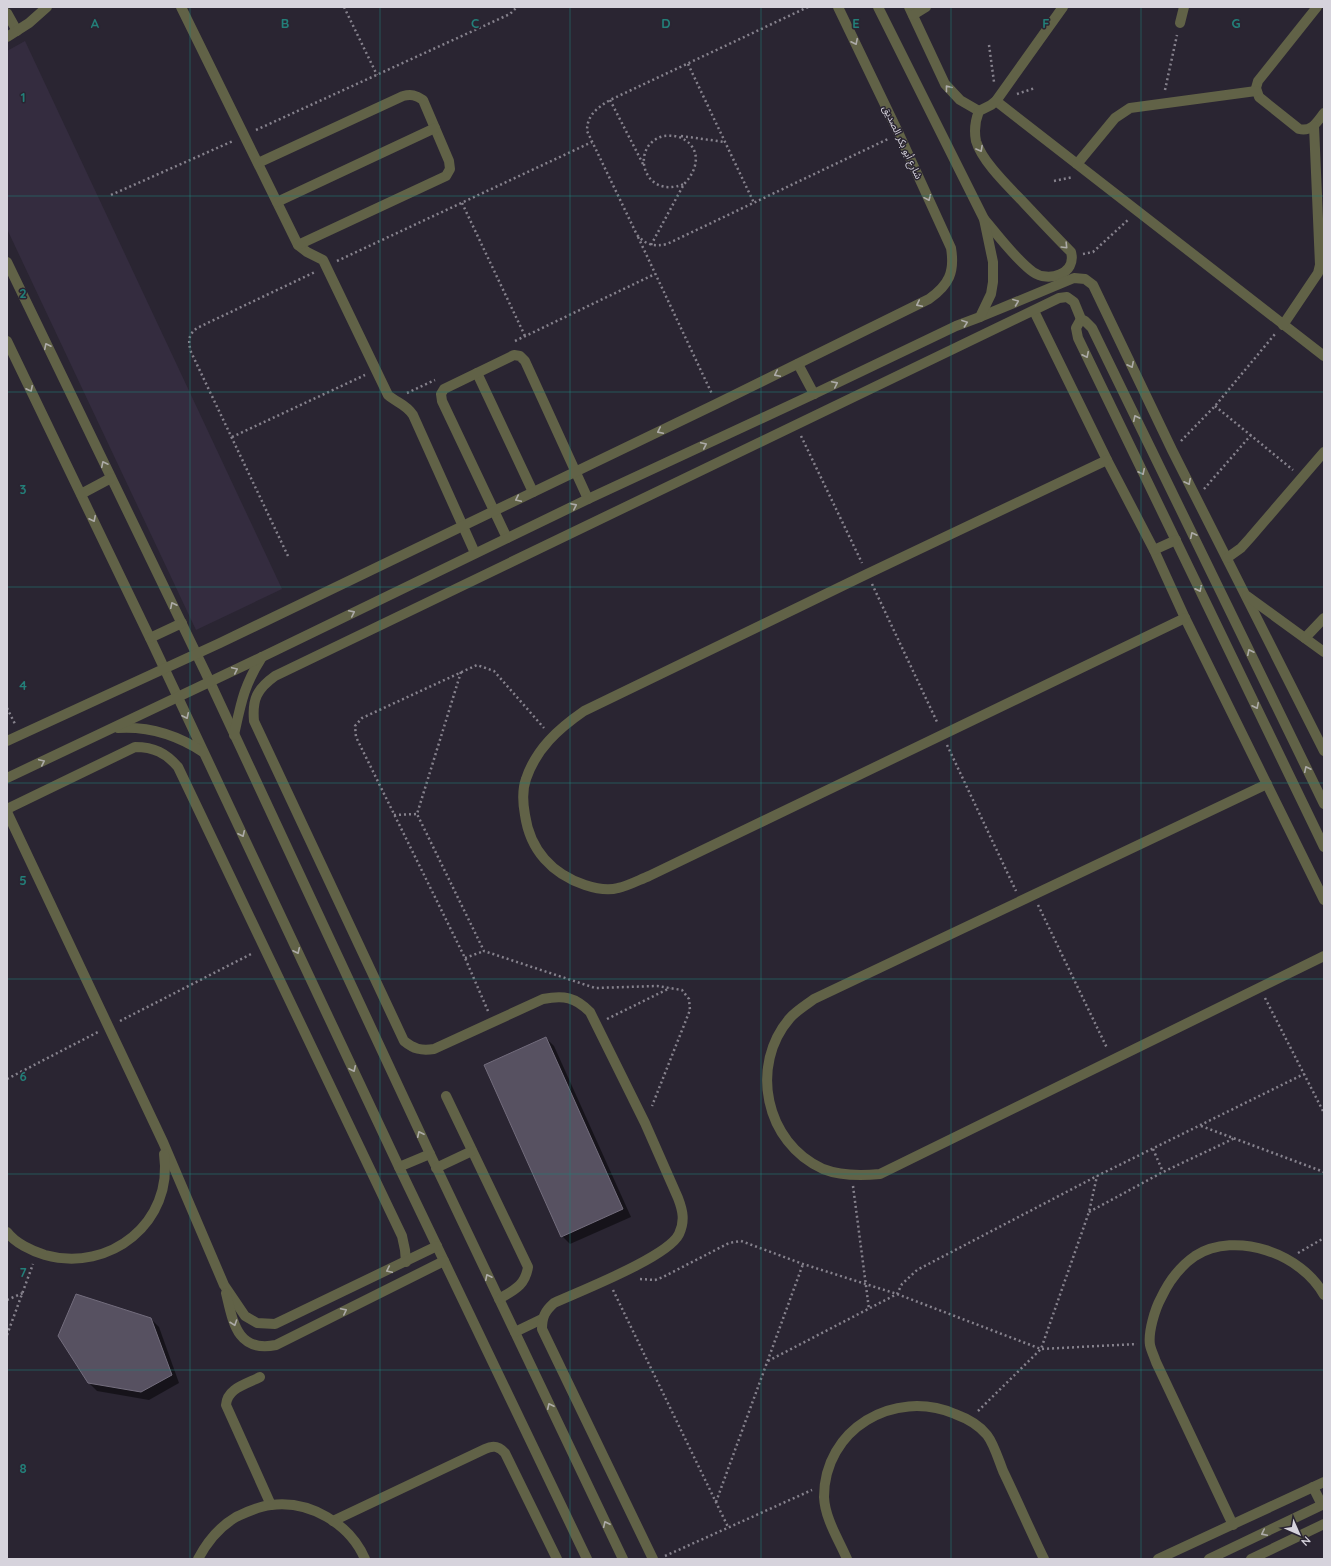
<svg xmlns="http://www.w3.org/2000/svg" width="1331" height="1566" viewBox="0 0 1331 1566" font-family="Quicksand,'Noto Sans Arabic',sans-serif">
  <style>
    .built { fill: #342c3f }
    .shadow { fill: #0007 }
    .building { fill: #575161; stroke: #736d7d }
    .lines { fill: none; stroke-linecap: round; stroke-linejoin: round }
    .path { stroke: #86828d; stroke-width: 2.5; stroke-dasharray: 2 3; stroke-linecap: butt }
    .minor { stroke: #616247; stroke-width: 10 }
    .oneway { stroke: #adaba8 }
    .grid { fill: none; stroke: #237f79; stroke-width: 1; stroke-opacity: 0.55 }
    .labels { text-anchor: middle; stroke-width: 3; stroke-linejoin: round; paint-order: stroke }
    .street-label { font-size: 10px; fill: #d6d3dc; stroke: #2a2532 }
    .grid-label { font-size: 13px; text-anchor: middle; font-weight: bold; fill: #237f79; stroke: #2a2532; stroke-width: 3; stroke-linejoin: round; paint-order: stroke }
  </style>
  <rect width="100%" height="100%" fill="#2a2532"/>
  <path class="built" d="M25,41L282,589L196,630L7,229V51Z"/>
  <g class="shadow">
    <path d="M546,1038L554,1046L631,1217L570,1244L562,1236Z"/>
    <path d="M151,1319L159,1327L179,1383L149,1400L97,1391L88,1382Z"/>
  </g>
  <g class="building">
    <path d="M546,1037L623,1209L561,1237L484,1065Z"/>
    <path d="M76,1294L151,1318L172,1375L141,1392L88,1383L58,1336Z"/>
  </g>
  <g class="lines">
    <g class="path">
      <path d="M344,7L377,75"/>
      <path d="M808,7L610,100C597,108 587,115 587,131L637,235C646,245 654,247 667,244L888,139"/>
      <path d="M989,45L994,82"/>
      <path d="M688,64L754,203"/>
      <path d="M1165,90L1177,35"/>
      <path d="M1017,94L1035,88"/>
      <path d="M610,100L643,164"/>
      <path d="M256,130L510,14L517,7"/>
      <path d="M681,136L725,142"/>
      <path d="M1054,181L1073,177"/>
      <path d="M111,195L233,141"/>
      <path d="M462,203L525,336"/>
      <path d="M638,237L712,394"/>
      <path d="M651,245L684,184C697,171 702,151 685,140C679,136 671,135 664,136C629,144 642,201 684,184"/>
      <path d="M1083,254L1093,252L1129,219"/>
      <path d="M337,261L592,142"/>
      <path d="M515,341L655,274"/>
      <path d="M407,393L435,380"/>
      <path d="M1215,406L1293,470"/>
      <path d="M801,436L862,563"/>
      <path d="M232,437L365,375"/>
      <path d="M1181,441L1215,406L1275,334"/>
      <path d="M1204,489L1251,435"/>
      <path d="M288,556L191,352C188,341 188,335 197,328L315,272"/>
      <path d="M872,584L938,724"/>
      <path d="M461,672L417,814L484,951L595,988L657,986L682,990L689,999L690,1010L652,1106"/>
      <path d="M7,708L15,724"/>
      <path d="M947,745L1016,891"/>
      <path d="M394,815L417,814"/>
      <path d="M1038,905L1107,1048"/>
      <path d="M465,958L484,951"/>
      <path d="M1265,998L1324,1113"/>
      <path d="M488,1011L465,958L356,737L355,726L362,718L477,665L494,671L544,728"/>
      <path d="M607,1019L670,988"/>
      <path d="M120,1021L253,953"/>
      <path d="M7,1079L98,1032"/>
      <path d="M1201,1126L1324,1172"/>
      <path d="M1153,1149L1163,1172"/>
      <path d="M853,1186L869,1309"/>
      <path d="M1089,1212L1163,1172L1235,1138"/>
      <path d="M1298,1253L1324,1238"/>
      <path d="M640,1279L655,1280L663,1277L729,1243L741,1241L803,1264L897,1294L1041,1349L1137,1344"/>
      <path d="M613,1290L728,1527"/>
      <path d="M7,1300L23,1293"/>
      <path d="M7,1335L33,1264"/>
      <path d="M768,1361L897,1294L902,1284L917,1270L1097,1176L1304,1074"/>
      <path d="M978,1411L1041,1349L1089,1212L1097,1176"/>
      <path d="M716,1502L803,1264"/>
      <path d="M665,1556L812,1490"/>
    </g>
    <g class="minor">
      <path d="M181,7L298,245L307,252L323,260L388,395C397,403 406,404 413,415L475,553"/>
      <path d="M909,7L945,84L960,100L979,111"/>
      <path d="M1317,7L1258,81L1256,88L1259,97L1299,129C1312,132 1317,122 1324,113"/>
      <path d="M7,13L17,31"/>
      <path d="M913,15L926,7"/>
      <path d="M1180,23L1184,7"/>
      <path d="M7,37L29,23L47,7"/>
      <path d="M996,101L1324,356"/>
      <path d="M258,163L403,96C411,94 416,95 423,100L449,161L450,169L446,176L298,245"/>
      <path d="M1077,164L1115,118L1130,108L1256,91"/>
      <path d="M277,202L435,128"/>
      <path d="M984,219C998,235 1016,260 1033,272C1048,283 1077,274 1071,252C1055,236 1040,220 1025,204C1010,188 982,162 976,141C974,131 975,121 979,111L991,105L996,101L1063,7"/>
      <path d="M7,262L210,682L430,1154L623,1559"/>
      <path d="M1034,311L1107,460L1154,550L1185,618L1324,900"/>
      <path d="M980,317L1074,278L1085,279L1093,285L1172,450L1324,751"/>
      <path d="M1081,319L1076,328L1078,338L1324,847"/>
      <path d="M1283,325L1318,273L1320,265L1314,126"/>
      <path d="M7,341L150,638L399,1167L587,1559"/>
      <path d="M798,364L814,394"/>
      <path d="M477,373L533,492"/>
      <path d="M1107,460L867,574L584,711C558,729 536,749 526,779C522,790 523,804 525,815C530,850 552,874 585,885C594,888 608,891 618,888C628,886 639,880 649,876L1185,618"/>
      <path d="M81,494L111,478"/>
      <path d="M507,538L442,401L441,394L444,389L514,355L520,356L525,361L588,499"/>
      <path d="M1154,550L1176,540"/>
      <path d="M1227,558L1241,548L1250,538L1324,452"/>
      <path d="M1247,596L1324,652"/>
      <path d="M150,638L182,623"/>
      <path d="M1305,638L1324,618"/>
      <path d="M118,728C150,726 177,735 203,752"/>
      <path d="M234,735C241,703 244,685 262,657"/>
      <path d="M7,741L220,643L716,404L929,299C949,285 955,272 951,248L899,134L838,7"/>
      <path d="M7,778L262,657L588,499L814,394L956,326L980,317L991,294L993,282V262L984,219L878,7"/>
      <path d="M1267,784L814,999C806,1005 796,1011 790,1018C749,1065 765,1143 823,1169C841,1176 860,1176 880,1174L1324,956"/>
      <path d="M7,809L135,747C154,747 166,753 178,767L402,1236L405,1250L406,1262"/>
      <path d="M7,812L163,1142L224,1285L245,1316L257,1323L275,1324L437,1246"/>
      <path d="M446,1096L528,1267C525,1286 514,1290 499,1299"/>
      <path d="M399,1167L430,1154"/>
      <path d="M436,1168L472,1151"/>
      <path d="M7,1232C15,1243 32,1251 45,1255C110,1273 174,1222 164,1154"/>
      <path d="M226,1293C233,1322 237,1353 276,1345L444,1261"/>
      <path d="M515,1332L542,1319"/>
      <path d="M260,1377C247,1384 227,1388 226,1405L271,1505"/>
      <path d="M1313,1487L1322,1505"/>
      <path d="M333,1521L485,1449C493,1445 499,1446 505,1453L557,1559"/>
      <path d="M1233,1525L1156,1362C1154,1356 1151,1350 1150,1345C1148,1332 1155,1309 1161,1298C1169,1281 1179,1267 1195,1256C1236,1230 1302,1254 1324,1295"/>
      <path d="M198,1559C207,1542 219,1527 236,1517C247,1512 259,1506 271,1505C310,1500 350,1524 365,1559"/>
      <path d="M653,1559L542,1329C542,1317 545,1311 554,1303C580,1291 668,1257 679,1234C685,1221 683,1211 678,1198L645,1123L590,1012C575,997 564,995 543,999L434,1049C421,1051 414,1049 404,1041L254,721C252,699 257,689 275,676L1059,298L1067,297L1074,302L1081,319L1085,321L1092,328L1324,804"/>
      <path d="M847,1559C839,1540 825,1519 824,1497C824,1429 894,1388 955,1414C966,1418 979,1425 987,1435C994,1444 999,1461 1003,1471C1017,1500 1030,1530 1044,1559"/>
      <path d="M1158,1559L1324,1482"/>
      <path d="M1209,1559L1324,1504"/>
      <path d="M1251,1559L1324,1524"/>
    </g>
  </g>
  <defs><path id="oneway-chevron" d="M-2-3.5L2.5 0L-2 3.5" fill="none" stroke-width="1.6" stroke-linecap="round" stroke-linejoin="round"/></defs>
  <g class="oneway">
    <use href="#oneway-chevron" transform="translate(855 42) rotate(64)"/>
    <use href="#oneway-chevron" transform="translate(948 88) rotate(-128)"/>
    <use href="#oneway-chevron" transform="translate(980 149) rotate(61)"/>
    <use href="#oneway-chevron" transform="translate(928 198) rotate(66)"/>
    <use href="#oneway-chevron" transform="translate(1065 246) rotate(46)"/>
    <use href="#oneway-chevron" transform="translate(1016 302) rotate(-22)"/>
    <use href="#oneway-chevron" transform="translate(919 304) rotate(154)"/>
    <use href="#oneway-chevron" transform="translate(965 323) rotate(-20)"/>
    <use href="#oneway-chevron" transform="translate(47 346) rotate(-116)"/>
    <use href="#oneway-chevron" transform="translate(1086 355) rotate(64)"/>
    <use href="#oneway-chevron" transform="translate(1131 365) rotate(64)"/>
    <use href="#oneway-chevron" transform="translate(777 374) rotate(154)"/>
    <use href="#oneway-chevron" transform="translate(835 384) rotate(-26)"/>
    <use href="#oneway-chevron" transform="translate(30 389) rotate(64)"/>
    <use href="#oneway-chevron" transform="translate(1136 418) rotate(-116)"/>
    <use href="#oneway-chevron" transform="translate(660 431) rotate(154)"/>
    <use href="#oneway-chevron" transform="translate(704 445) rotate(-25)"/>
    <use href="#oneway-chevron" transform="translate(104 464) rotate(-116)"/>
    <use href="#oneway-chevron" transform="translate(1142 472) rotate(64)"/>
    <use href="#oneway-chevron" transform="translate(1188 482) rotate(63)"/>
    <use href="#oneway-chevron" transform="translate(518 499) rotate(155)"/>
    <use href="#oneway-chevron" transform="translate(574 506) rotate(-26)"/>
    <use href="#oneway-chevron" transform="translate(93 519) rotate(64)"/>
    <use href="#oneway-chevron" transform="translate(1193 535) rotate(-116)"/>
    <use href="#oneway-chevron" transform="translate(1199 589) rotate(64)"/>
    <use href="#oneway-chevron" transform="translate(173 605) rotate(-116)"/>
    <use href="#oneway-chevron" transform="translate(352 613) rotate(-26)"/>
    <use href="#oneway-chevron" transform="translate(1250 652) rotate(-116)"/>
    <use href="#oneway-chevron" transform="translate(235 670) rotate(-25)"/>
    <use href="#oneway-chevron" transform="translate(1256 706) rotate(64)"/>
    <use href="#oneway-chevron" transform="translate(186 716) rotate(65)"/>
    <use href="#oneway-chevron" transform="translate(42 762) rotate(-25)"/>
    <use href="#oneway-chevron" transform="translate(1307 769) rotate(-116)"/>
    <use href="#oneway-chevron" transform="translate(242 834) rotate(65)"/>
    <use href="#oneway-chevron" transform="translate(297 951) rotate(65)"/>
    <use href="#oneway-chevron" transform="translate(353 1069) rotate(65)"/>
    <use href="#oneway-chevron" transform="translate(420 1134) rotate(-115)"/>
    <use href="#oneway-chevron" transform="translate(389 1270) rotate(155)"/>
    <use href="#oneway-chevron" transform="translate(488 1277) rotate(-116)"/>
    <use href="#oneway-chevron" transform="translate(344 1311) rotate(-27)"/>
    <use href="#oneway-chevron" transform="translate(234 1323) rotate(71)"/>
    <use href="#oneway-chevron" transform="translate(550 1406) rotate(-115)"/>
    <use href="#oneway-chevron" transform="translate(606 1524) rotate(-115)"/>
    <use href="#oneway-chevron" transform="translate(1264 1533) rotate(154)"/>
  </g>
  <path class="grid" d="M190,7V1559M380,7V1559M570,7V1559M761,7V1559M951,7V1559M1141,7V1559M7,196H1324M7,392H1324M7,587H1324M7,783H1324M7,979H1324M7,1174H1324M7,1370H1324"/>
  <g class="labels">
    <g class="street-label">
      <text transform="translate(903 142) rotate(65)" y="4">شارع أبو بكر الصديق</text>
    </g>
  </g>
  <g class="grid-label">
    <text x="95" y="28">A</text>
    <text x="285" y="28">B</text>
    <text x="475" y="28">C</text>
    <text x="666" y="28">D</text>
    <text x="856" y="28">E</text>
    <text x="1046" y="28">F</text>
    <text x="1236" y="28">G</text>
    <text x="23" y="102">1</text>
    <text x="23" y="298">2</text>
    <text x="23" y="494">3</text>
    <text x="23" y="690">4</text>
    <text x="23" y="885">5</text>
    <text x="23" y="1081">6</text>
    <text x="23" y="1277">7</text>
    <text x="23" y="1473">8</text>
  </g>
  <rect width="1331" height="1566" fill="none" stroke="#d6d3dc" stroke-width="16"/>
  <g transform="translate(1299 1534) rotate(135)" stroke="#2a2532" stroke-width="3" paint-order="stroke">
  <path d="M0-3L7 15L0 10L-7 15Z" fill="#d6d3dc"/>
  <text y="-6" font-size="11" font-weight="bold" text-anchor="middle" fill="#d6d3dc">N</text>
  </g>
</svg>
